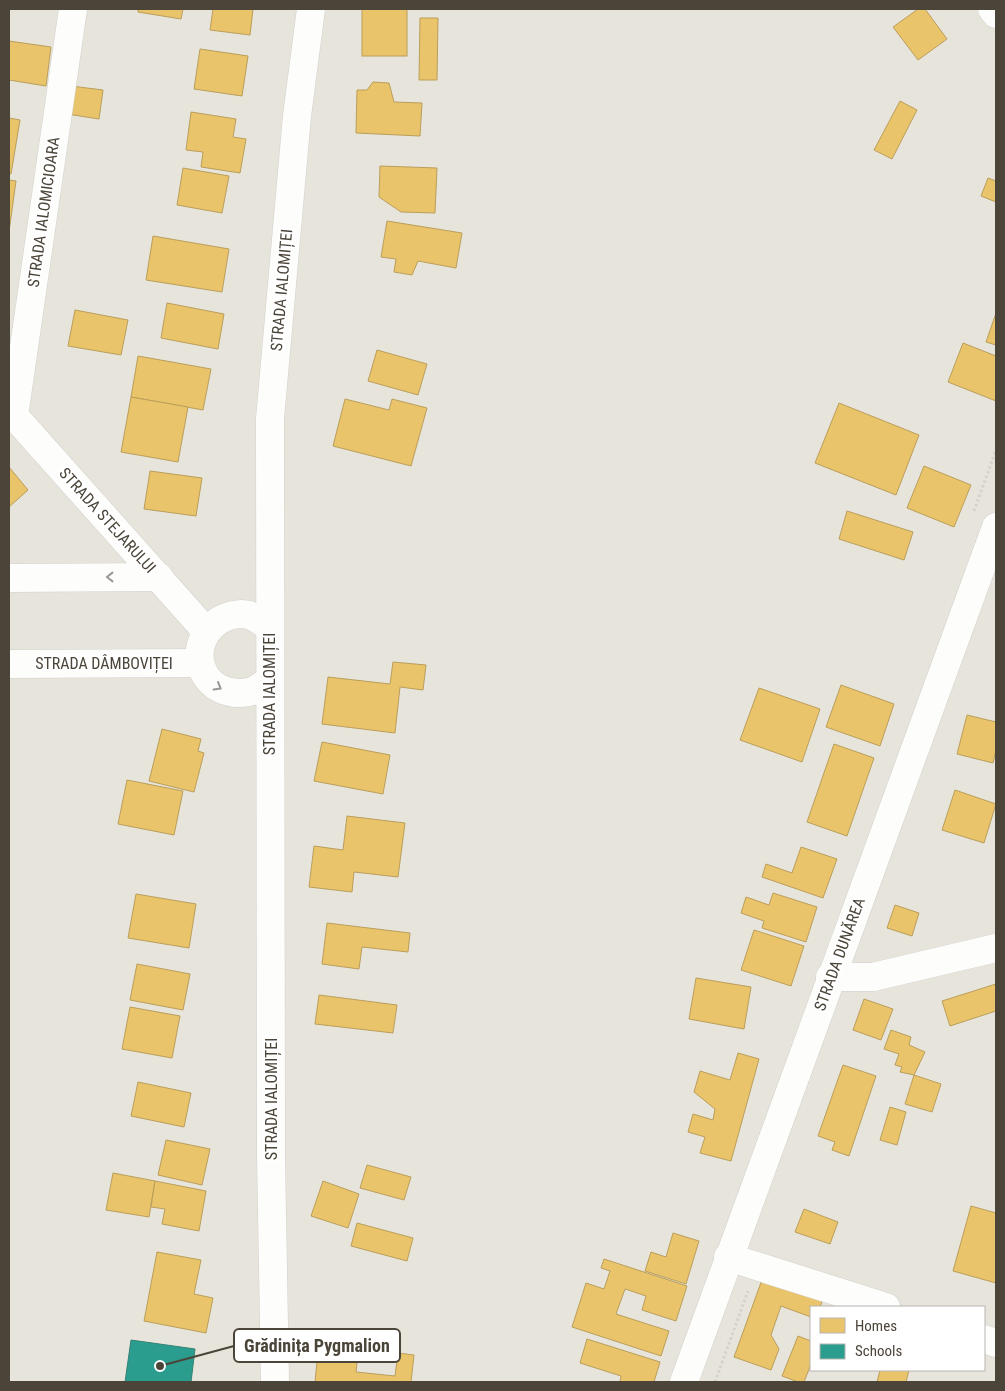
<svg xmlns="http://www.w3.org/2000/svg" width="1005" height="1391" viewBox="0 0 1005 1391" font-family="'Roboto Condensed',sans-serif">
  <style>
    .residential { fill: #e7e4dc; fill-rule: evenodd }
    .homes { fill: #e9c46a; stroke: #ba9e5b }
    .schools { fill: #2a9d8f; stroke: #348275 }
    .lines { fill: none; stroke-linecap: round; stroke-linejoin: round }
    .minor-casing { stroke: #d2d0cb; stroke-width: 29 }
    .tertiary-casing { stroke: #d2d0cb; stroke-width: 29 }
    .path { stroke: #d3d2cc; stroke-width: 3; stroke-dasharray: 2.5 2.5; stroke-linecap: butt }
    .minor { stroke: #fdfdfc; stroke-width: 28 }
    .tertiary { stroke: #fdfdfc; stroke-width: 28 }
    .oneway { stroke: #9b9791 }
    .labels { text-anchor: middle; stroke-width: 5; stroke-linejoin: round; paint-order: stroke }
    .street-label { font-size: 16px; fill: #4b4439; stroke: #fff }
    .leader { fill: none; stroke: #4b4439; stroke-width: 2 }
    .callout-dot { fill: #4b4439; stroke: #fff; stroke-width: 2 }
    .callout { fill: #fff; stroke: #4b4439; stroke-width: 2 }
    .callout-label { font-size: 18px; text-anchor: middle; font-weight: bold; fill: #4b4439 }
  </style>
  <rect width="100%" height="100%" fill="#f4f2ee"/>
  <path class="residential" d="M9,9H996V1382H9ZM811,1307H984V1370H811Z"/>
  <g class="homes">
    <path d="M138,9H183L181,19L138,12Z"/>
    <path d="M213,9H253L250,35L210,30Z"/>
    <rect x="362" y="9" width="45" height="47"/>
    <path d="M918,9H925L947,39L918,60L893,27Z"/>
    <path d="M420,18H438L437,80H419Z"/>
    <path d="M9,41L51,47L46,86L9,80Z"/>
    <path d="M200,49L248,56L242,96L194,89Z"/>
    <path d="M373,82L389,83L394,102L422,103L420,136L356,133L357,90H367Z"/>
    <path d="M71,86L103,90L99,119L67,114Z"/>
    <path d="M900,101L917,110L892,159L874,150Z"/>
    <path d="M191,112L236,119L233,137L246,139L240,173L201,167L203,152L186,150Z"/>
    <path d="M9,118L20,120L11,174L9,173Z"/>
    <path d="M380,166L437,168L435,213L401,212L379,197Z"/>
    <path d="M183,168L229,176L222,213L177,205Z"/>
    <path d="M988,178L996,181V202L981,196Z"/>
    <path d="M9,180L16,181L9,232Z"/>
    <path d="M387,221L462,233L456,268L418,261L412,275L394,272L396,259L381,257Z"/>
    <path d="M153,236L229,249L222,292L146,280Z"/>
    <path d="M167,303L224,314L218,349L161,338Z"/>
    <path d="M75,310L128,320L121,355L68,346Z"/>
    <path d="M996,313V345L986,342Z"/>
    <path d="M963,343L996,356V401L948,382Z"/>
    <path d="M377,350L427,364L418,395L368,381Z"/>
    <path d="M138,356L211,369L203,410L131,397Z"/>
    <path d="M131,397L188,407L178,462L121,452Z"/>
    <path d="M345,399L389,410L392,399L427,408L411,466L333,446Z"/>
    <path d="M839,403L919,435L896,495L815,463Z"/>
    <path d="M924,466L971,485L954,527L907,508Z"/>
    <path d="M9,467L28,490L9,507Z"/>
    <path d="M150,471L202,478L196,516L144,509Z"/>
    <path d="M847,511L913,532L904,560L839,539Z"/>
    <path d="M393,662L426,665L423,690L400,687L395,733L322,724L328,677L390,684Z"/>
    <path d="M841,685L894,704L880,746L826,727Z"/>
    <path d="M759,688L820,709L802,762L740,740Z"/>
    <path d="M967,715L996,722V750L993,763L957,754Z"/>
    <path d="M162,729L201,739L198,751L204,753L194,792L149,781Z"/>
    <path d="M322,742L390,755L383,794L314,781Z"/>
    <path d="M834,744L874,758L847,836L807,822Z"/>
    <path d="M127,780L183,791L174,835L118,824Z"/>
    <path d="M955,790L996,804L984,843L942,830Z"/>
    <path d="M347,816L405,823L398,877L354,872L352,892L309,887L314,846L343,850Z"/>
    <path d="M801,847L837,859L823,898L762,877L766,864L792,873Z"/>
    <path d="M773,893L817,907L806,942L762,928L764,921L741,913L746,897L769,905Z"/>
    <path d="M136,894L196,904L189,948L128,938Z"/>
    <path d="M895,905L919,913L912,936L887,928Z"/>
    <path d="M327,923L410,933L408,952L362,947L359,969L322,964Z"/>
    <path d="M754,930L804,946L791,986L741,970Z"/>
    <path d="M137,964L190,974L183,1010L130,1000Z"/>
    <path d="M696,978L751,987L744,1029L689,1019Z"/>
    <path d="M996,984V1011L950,1026L942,1001Z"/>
    <path d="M319,995L397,1005L393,1033L315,1024Z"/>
    <path d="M864,999L893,1009L881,1040L853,1030Z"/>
    <path d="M130,1007L180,1016L172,1058L122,1049Z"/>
    <path d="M891,1030L911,1037L909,1045L925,1052L914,1075L900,1072L902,1067L895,1065L899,1054L884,1049Z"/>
    <path d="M738,1053L759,1059L731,1161L700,1153L705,1137L688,1132L693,1114L713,1120L715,1109L694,1092L700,1071L730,1080Z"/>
    <path d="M843,1065L876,1076L849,1156L832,1150L835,1142L818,1136Z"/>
    <path d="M914,1075L941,1084L932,1112L905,1104Z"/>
    <path d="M138,1082L191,1093L184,1127L131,1116Z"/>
    <path d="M890,1107L906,1112L897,1145L880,1140Z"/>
    <path d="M166,1140L210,1149L202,1185L158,1175Z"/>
    <path d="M367,1165L411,1177L404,1200L360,1188Z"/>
    <path d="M113,1173L155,1181L149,1217L106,1210Z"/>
    <path d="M155,1181L206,1191L199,1231L162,1224L165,1209L151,1207Z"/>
    <path d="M323,1181L359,1194L348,1228L311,1216Z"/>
    <path d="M971,1206L996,1213V1283L953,1271Z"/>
    <path d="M804,1209L838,1222L830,1244L795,1232Z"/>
    <path d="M357,1223L413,1238L407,1261L351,1246Z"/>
    <path d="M673,1233L699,1241L686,1284L645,1271L651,1252L666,1257Z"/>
    <path d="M157,1252L201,1260L194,1294L213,1298L206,1333L144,1321Z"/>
    <path d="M604,1259L687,1286L676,1321L642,1310L646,1296L625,1289L616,1314L669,1331L661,1356L572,1327L586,1283L604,1289L610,1271L601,1268Z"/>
    <path d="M763,1277L823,1299L820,1307H811V1317L781,1306L771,1335L779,1349L771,1370L734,1357Z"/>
    <path d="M320,1331L360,1335L356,1372L395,1376L398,1353L414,1355L411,1382H315Z"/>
    <path d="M798,1336L811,1341V1364L804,1382H798L782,1376Z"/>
    <path d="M587,1339L660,1362L654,1382H620L621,1376L580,1363Z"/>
    <path d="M880,1370H909L906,1382H877Z"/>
  </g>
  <path class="schools" d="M131,1340L195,1349L191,1382H125Z"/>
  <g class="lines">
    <g class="minor-casing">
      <g id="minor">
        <path d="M992,9L996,14"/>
        <path d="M9,410L206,631"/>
        <path d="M14,416L73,9"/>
        <path d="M9,578L159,577"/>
        <path d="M9,664L200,663"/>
        <path d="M269,681C263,684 256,691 249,692C205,701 181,650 217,622C225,616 239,612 249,615C256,617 263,623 269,627"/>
        <path d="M830,977H873L996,948"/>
        <path d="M728,1257L886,1307"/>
        <path d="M984,1339L996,1343"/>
        <path d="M275,1382L271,1155L270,419L297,116L311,9"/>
      </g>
    </g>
    <g class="tertiary-casing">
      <path id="tertiary" d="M684,1382L996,527"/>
    </g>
    <g class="path">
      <path d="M974,511L996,450"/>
      <path d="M715,1382L748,1291"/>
    </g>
    <use href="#minor" class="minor"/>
    <use href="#tertiary" class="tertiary"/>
  </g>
  <defs><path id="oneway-chevron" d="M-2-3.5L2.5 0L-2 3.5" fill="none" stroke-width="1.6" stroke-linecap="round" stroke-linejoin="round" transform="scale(1.25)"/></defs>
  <g class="oneway">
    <use href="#oneway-chevron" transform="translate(110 577) rotate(180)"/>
    <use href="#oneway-chevron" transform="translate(218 687) rotate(30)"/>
  </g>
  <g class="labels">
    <g class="street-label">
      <text transform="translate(43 212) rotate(-82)" y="6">STRADA IALOMICIOARA</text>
      <text transform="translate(281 290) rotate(-85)" y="6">STRADA IALOMIȚEI</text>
      <text transform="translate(108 520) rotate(48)" y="6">STRADA STEJARULUI</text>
      <text x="104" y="669">STRADA DÂMBOVIȚEI</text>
      <text transform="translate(269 694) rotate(-90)" y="6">STRADA IALOMIȚEI</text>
      <text transform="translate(839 954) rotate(-70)" y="6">STRADA DUNĂREA</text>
      <text transform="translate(271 1099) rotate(-90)" y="6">STRADA IALOMIȚEI</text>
    </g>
  </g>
  <path class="leader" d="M160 1366L234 1346"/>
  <circle class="callout-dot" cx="160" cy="1366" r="5"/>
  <rect class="callout" x="234" y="1329" width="166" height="33" rx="5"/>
  <g class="callout-label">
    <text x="317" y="1352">Grădinița Pygmalion</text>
  </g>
  <rect width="1005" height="1391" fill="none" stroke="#4b4439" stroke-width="20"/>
  <rect x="810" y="1306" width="175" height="65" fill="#ffffff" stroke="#b7b4b0"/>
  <rect x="820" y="1318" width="25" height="15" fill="#e9c46a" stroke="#b7b4b0"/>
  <text x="855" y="1331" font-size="15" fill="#4b4439">Homes</text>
  <rect x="820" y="1344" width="25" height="15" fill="#2a9d8f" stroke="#b7b4b0"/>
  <text x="855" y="1356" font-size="15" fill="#4b4439">Schools</text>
</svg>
